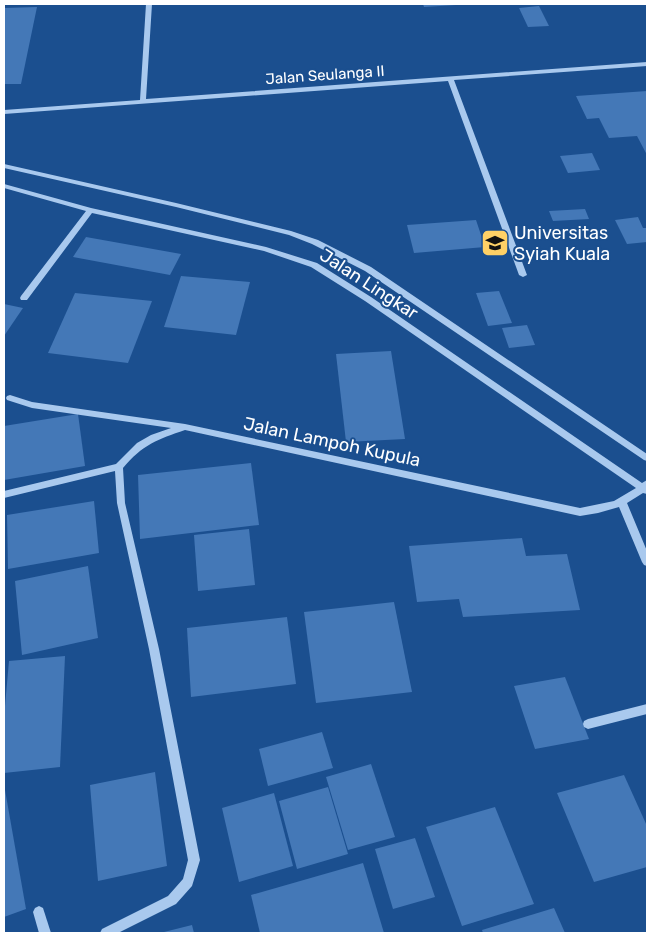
<svg xmlns="http://www.w3.org/2000/svg" width="651" height="937" viewBox="0 0 651 937" font-family="Rubik,sans-serif">
  <style>
    .building { fill: #4478b7 }
    .lines { fill: none; stroke-linecap: round; stroke-linejoin: round }
    .minor { fill: #a9c9ee; fill-rule: evenodd }
    .labels { text-anchor: middle; stroke-width: 4; stroke-linejoin: round; paint-order: stroke }
    .far-street-label { font-size: 15px; fill: #fff; stroke: #1b4f8f }
    .poi-label { font-size: 18px; fill: #fff; stroke: #1b4f8f; text-anchor: start }
    .street-label { font-size: 18px; fill: #fff; stroke: #1b4f8f }
  </style>
  <rect width="100%" height="100%" fill="#1b4f8f"/>
  <g class="building">
    <path d="M423,4H456V5L424,7Z"/>
    <path d="M539,6L549,26L528,27L519,8Z"/>
    <path d="M37,7L21,84H4V8Z"/>
    <path d="M647,91V155L637,136L609,138L599,118L587,119L576,96Z"/>
    <path d="M592,153L600,170L568,173L560,156Z"/>
    <path d="M585,209L589,219L553,221L549,211Z"/>
    <path d="M638,217L643,228H647V242L627,244L615,220Z"/>
    <path d="M476,220L485,247L414,253L407,225Z"/>
    <path d="M86,237L181,254L170,275L73,257Z"/>
    <path d="M181,276L250,282L236,335L164,327Z"/>
    <path d="M499,291L512,323L488,326L476,293Z"/>
    <path d="M75,293L152,301L128,363L48,353Z"/>
    <path d="M4,304L23,308L4,336Z"/>
    <path d="M527,325L535,345L509,348L502,328Z"/>
    <path d="M391,351L405,439L346,442L336,354Z"/>
    <path d="M78,414L85,466L4,480V426Z"/>
    <path d="M251,463L259,525L140,539L138,475Z"/>
    <path d="M94,501L99,553L8,569L7,515Z"/>
    <path d="M249,529L255,585L198,591L194,535Z"/>
    <path d="M522,538L526,556L567,554L580,610L463,617L459,599L417,602L409,546Z"/>
    <path d="M88,566L98,638L22,655L15,581Z"/>
    <path d="M394,602L412,692L316,703L304,612Z"/>
    <path d="M287,617L296,684L191,697L187,628Z"/>
    <path d="M65,656L60,767L4,773V717L9,661Z"/>
    <path d="M565,677L589,739L535,749L514,686Z"/>
    <path d="M322,732L333,768L268,786L259,749Z"/>
    <path d="M371,764L395,837L348,850L326,777Z"/>
    <path d="M155,772L167,866L98,881L90,785Z"/>
    <path d="M624,775L647,826V867L594,882L557,793Z"/>
    <path d="M328,787L348,854L297,869L279,801Z"/>
    <path d="M4,790H5L26,909L4,917Z"/>
    <path d="M274,793L293,866L239,882L222,808Z"/>
    <path d="M495,807L534,904L462,926L426,827Z"/>
    <path d="M415,838L435,897L393,909L375,849Z"/>
    <path d="M363,863L384,933H260L251,895Z"/>
    <path d="M554,908L565,933H483L482,930Z"/>
    <path d="M192,925L194,933H160Z"/>
  </g>
  <g class="lines">
    <g class="minor">
      <path d="M146,4H152L146,99L647,62V66L454,80L527,275L523,277L519,275L448,81L4,114V110L140,100Z"/>
      <path d="M4,164L176,203L291,231L318,240L371,267L647,454V461L644,460L365,271L312,244L289,235L176,207L4,168Z"/>
      <path d="M4,184L91,208L266,247L317,263L371,297L642,483L647,480V494L643,493L627,503L647,551V566L644,565L642,562L619,507L598,513L580,516L185,430C158,439 142,445 123,468L125,503L159,649L200,860L192,886L176,904L118,933H100L102,929L168,896L183,879L188,860L149,649L117,503L115,471L4,498V491L116,464L137,443L151,435L171,428L32,408L7,400L6,398L7,396L10,395L32,402L185,424L580,508L614,501L636,488L365,301L311,267L264,251L92,213L27,300H21L20,298L21,296L86,211L4,188Z"/>
      <path d="M647,704V714L588,729L584,727L583,724L584,721L588,719Z"/>
      <path d="M39,906L43,908L51,933H39L33,912L35,908Z"/>
    </g>
  </g>
  <defs>
    <g id="university-square" transform="scale(1.4375)"><rect x="-9" y="-9" width="18" height="18" rx="4" fill="#ffd166" stroke="#1b4f8f"/><path d="M0-5L7-2L0 1L-7-2ZM-4 1L0 2.5L4 1V4Q0 6-4 4Z" fill="#111"/></g>
  </defs>
  <g fill-rule="evenodd">
    <use href="#university-square" x="495" y="243"/>
  </g>
  <g class="labels">
    <g class="far-street-label">
      <text transform="translate(325 75) rotate(-4)" y="5">Jalan Seulanga II</text>
    </g>
    <g class="poi-label">
      <text x="514" y="239">Universitas<tspan x="514" dy="21">Syiah Kuala</tspan></text>
    </g>
    <g class="street-label">
      <text transform="translate(369 284) rotate(33)" y="6">Jalan Lingkar</text>
      <text transform="translate(332 442) rotate(12)" y="6">Jalan Lampoh Kupula</text>
    </g>
  </g>
  <rect width="651" height="937" fill="none" stroke="#ffffff" stroke-width="10"/>
</svg>
